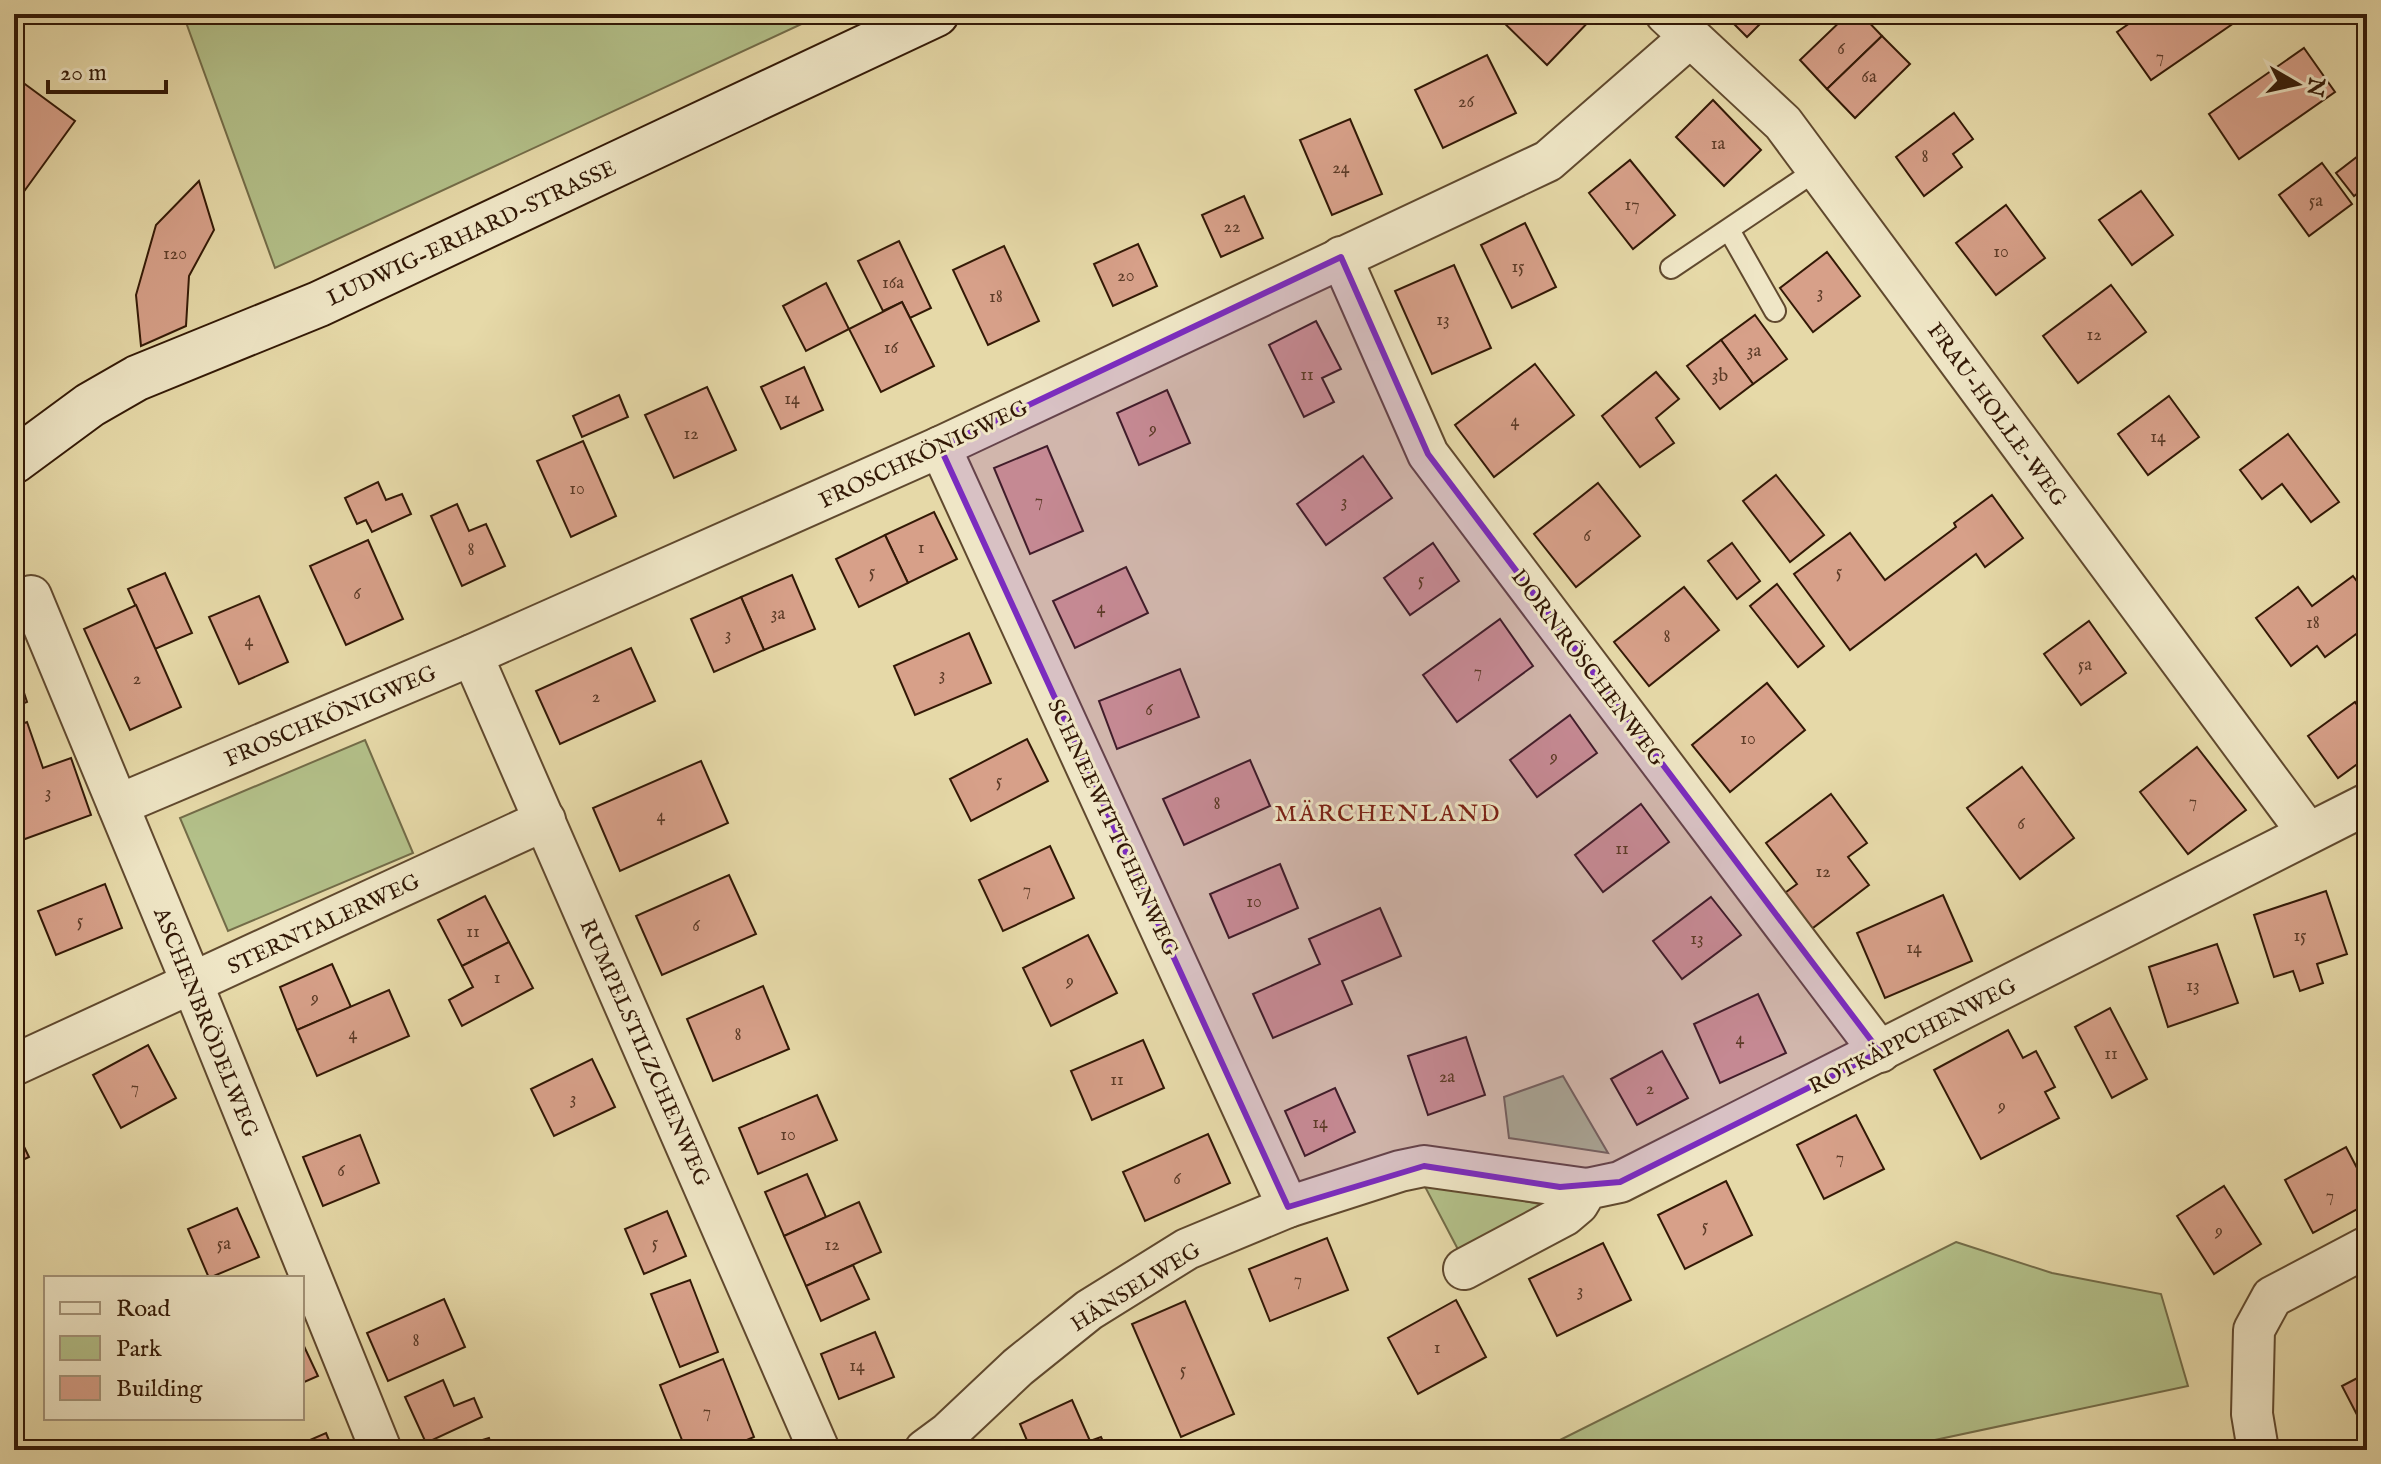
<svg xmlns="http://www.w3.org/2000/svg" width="2381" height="1464" viewBox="0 0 2381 1464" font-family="'IM FELL English',serif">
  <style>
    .green { fill: #b3c089; stroke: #736c48; stroke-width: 2 }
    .building { fill: #d7a089; stroke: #331906; stroke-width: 2 }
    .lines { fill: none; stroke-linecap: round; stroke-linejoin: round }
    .lane-casing { stroke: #60492e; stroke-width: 24 }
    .street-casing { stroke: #60492e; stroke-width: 44 }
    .secondary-casing { stroke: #331906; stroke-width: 48 }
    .lane { stroke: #efe6c6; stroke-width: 20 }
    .street { stroke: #efe6c6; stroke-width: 40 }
    .secondary { stroke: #efe6c6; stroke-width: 44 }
    .marked { fill: #7b2cbf; fill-opacity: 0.2; stroke: #7b2cbf; stroke-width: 6; stroke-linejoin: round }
    .labels { text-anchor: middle; stroke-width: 6; stroke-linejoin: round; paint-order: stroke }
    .number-label { font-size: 18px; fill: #5c3b27 }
    .street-label { font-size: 22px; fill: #331906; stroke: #efe6c6 }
    .neighbourhood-label { font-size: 24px; letter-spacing: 2px; fill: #7a1f14; stroke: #efe6c6 }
  </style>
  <rect width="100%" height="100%" fill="#e6d9a8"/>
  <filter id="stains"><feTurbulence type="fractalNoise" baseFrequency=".0025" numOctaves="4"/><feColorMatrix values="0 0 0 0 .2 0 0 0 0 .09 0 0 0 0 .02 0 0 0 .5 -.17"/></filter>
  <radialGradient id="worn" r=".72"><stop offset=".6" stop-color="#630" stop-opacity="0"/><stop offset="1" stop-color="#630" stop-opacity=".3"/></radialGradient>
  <g class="green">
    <path d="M183,14H823L275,268Z"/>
    <path d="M365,740L413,853L228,931L180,818Z"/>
    <path d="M1563,1076L1608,1153L1509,1138L1504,1097Z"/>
    <path d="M1422,1181L1550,1206L1462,1257Z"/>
    <path d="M1956,1242L2052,1273L2161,1294L2188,1386L1888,1450H1540Z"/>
  </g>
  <g class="building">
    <path d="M1495,14H1596L1547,65Z"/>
    <path d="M1724,14H1770L1747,37Z"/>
    <path d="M1848,14H1861L1882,36L1827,89L1800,60Z"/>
    <path d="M2143,14H2247L2151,80L2117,32Z"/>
    <path d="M1882,36L1910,64L1855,118L1827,89Z"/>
    <path d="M2304,48L2335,92L2239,159L2209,114Z"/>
    <path d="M1487,55L1516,113L1443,148L1415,90Z"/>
    <path d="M14,76L75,121L20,197L14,193Z"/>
    <path d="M1713,100L1761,150L1724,186L1676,137Z"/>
    <path d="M1954,113L1973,139L1953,154L1962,167L1924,196L1896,157Z"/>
    <path d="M1350,119L1382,194L1332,215L1300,140Z"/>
    <path d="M2367,149V186L2354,196L2336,173Z"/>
    <path d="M1630,160L1675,215L1633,249L1589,193Z"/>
    <path d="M2322,163L2352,204L2309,236L2279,195Z"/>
    <path d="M199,181L214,230L189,276L186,326L141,346L136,295L156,225Z"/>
    <path d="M2141,191L2173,235L2132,265L2099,220Z"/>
    <path d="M1244,196L1263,238L1221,257L1202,215Z"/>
    <path d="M2006,205L2045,258L1996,295L1956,243Z"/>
    <path d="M1525,223L1556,287L1512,308L1481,245Z"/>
    <path d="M899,241L931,308L910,318L902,302L883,311L858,261Z"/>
    <path d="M1138,244L1157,286L1113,306L1094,264Z"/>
    <path d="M1004,246L1039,321L988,345L953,270Z"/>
    <path d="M1827,252L1860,296L1813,332L1780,288Z"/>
    <path d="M1454,265L1491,348L1432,374L1395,291Z"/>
    <path d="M826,283L849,329L806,351L783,306Z"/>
    <path d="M2111,285L2146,332L2078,383L2043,336Z"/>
    <path d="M902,302L934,366L881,392L849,329Z"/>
    <path d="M1755,315L1787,359L1753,384L1721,340Z"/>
    <path d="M1316,321L1341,369L1322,378L1334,402L1304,417L1269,345Z"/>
    <path d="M1721,340L1753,384L1720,409L1687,366Z"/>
    <path d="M1535,364L1574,415L1494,477L1455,425Z"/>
    <path d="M804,367L823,410L781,429L761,387Z"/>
    <path d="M1656,372L1679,399L1656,418L1674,443L1640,467L1602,416Z"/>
    <path d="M707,387L736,450L674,478L645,415Z"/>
    <path d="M1167,390L1190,443L1139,465L1117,413Z"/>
    <path d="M619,395L628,417L582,437L573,416Z"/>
    <path d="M2169,396L2199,437L2148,475L2118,434Z"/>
    <path d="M2288,434L2339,502L2311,522L2282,484L2262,499L2240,470Z"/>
    <path d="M583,441L616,516L571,537L537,461Z"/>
    <path d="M1047,446L1083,531L1030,554L994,468Z"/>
    <path d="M1363,456L1392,498L1326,545L1297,504Z"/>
    <path d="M1776,475L1824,535L1790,562L1743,501Z"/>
    <path d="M378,482L386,500L402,494L411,514L372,532L366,520L357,524L345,498Z"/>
    <path d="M1598,483L1640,536L1576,587L1534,534Z"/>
    <path d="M1992,495L2023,538L1985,567L1976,554L1850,650L1794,574L1850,533L1885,580L1956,527L1954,523Z"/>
    <path d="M457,504L469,531L486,524L505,566L462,586L431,516Z"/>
    <path d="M934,512L957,559L908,583L885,535Z"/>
    <path d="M885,535L908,583L859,607L836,559Z"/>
    <path d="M368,540L403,619L346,645L310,566Z"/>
    <path d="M1433,543L1459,581L1410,615L1384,578Z"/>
    <path d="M1732,543L1760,581L1737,599L1708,561Z"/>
    <path d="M1126,567L1148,613L1075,648L1053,601Z"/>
    <path d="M165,573L192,633L155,649L128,589Z"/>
    <path d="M792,575L815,629L764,650L741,597Z"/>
    <path d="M2353,576L2367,595V626L2325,657L2317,646L2291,666L2256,618L2298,587L2312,606Z"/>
    <path d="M1777,584L1824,646L1798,667L1750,606Z"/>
    <path d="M1684,587L1719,630L1649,686L1614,642Z"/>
    <path d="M259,596L288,662L239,684L209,617Z"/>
    <path d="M741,597L764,650L714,672L691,619Z"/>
    <path d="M136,605L181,707L130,730L84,629Z"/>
    <path d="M1500,619L1533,666L1457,722L1423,675Z"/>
    <path d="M2089,621L2126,673L2081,705L2044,654Z"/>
    <path d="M969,633L991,683L915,715L894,666Z"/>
    <path d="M631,648L655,701L560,744L536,691Z"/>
    <path d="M14,662L27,702L14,707Z"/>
    <path d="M1180,669L1199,717L1117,749L1099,701Z"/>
    <path d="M1767,683L1805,730L1730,792L1692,745Z"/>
    <path d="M2355,702L2367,720V757L2338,778L2308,736Z"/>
    <path d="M2367,703V720L2358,707Z"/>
    <path d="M1570,715L1597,753L1537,797L1510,760Z"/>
    <path d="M27,722L43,768L71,758L91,815L14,843V727Z"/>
    <path d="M1027,739L1048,781L971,821L950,779Z"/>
    <path d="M2197,747L2246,810L2188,854L2140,792Z"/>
    <path d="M1250,760L1270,806L1184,845L1163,799Z"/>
    <path d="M701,761L728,823L620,871L593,808Z"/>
    <path d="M2022,767L2074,838L2020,879L1967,808Z"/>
    <path d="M1831,794L1867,843L1848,857L1869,885L1805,934L1778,898L1797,884L1766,843Z"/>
    <path d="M1641,804L1669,842L1603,892L1575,855Z"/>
    <path d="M1050,846L1074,898L1003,931L979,880Z"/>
    <path d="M1280,864L1298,908L1229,938L1210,894Z"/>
    <path d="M729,875L756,934L662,975L636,916Z"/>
    <path d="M105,884L122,928L56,955L38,911Z"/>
    <path d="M2326,891L2347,954L2317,964L2323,983L2300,991L2293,971L2274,977L2254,915Z"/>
    <path d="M1943,895L1972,961L1885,998L1857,933Z"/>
    <path d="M485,896L509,942L462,966L438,920Z"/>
    <path d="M1711,897L1741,935L1682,979L1653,941Z"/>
    <path d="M1380,908L1401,956L1342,981L1352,1004L1273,1038L1253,994L1320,964L1309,939Z"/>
    <path d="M1088,935L1117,993L1051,1026L1023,968Z"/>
    <path d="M509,942L533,988L462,1026L449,1000L473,987L462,966Z"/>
    <path d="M2217,944L2238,1003L2168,1027L2149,967Z"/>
    <path d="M332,964L351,1007L297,1030L280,987Z"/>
    <path d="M763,986L789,1049L713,1081L687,1019Z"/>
    <path d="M389,990L409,1036L317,1076L297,1030Z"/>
    <path d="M1758,994L1786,1053L1720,1083L1694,1024Z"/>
    <path d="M2110,1008L2147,1079L2112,1098L2075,1027Z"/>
    <path d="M2008,1030L2023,1058L2036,1051L2055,1087L2045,1092L2059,1118L1981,1159L1934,1070Z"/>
    <path d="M1466,1037L1485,1095L1428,1115L1408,1056Z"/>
    <path d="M1143,1040L1164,1088L1092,1120L1071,1071Z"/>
    <path d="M148,1045L176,1098L121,1128L93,1075Z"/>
    <path d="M1662,1051L1688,1098L1637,1125L1611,1079Z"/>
    <path d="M592,1059L615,1107L554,1136L531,1089Z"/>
    <path d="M1335,1088L1355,1132L1305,1156L1285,1111Z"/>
    <path d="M817,1095L837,1140L758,1174L739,1128Z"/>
    <path d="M1856,1115L1884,1169L1824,1199L1797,1145Z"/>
    <path d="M14,1126L29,1157L14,1164Z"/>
    <path d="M1208,1134L1230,1183L1145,1221L1123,1172Z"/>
    <path d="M360,1135L379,1183L323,1206L303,1157Z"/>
    <path d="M2346,1147L2367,1187V1204L2313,1233L2285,1180Z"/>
    <path d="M807,1174L826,1217L784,1236L765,1192Z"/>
    <path d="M1726,1181L1752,1235L1685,1269L1658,1215Z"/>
    <path d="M2224,1186L2261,1244L2214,1274L2177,1216Z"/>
    <path d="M859,1202L881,1252L806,1286L784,1236Z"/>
    <path d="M237,1208L259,1257L209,1278L188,1229Z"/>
    <path d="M667,1211L686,1256L644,1274L625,1229Z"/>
    <path d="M1327,1238L1348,1290L1270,1321L1249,1269Z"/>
    <path d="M1603,1243L1631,1300L1557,1336L1529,1279Z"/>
    <path d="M853,1265L869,1299L821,1321L806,1286Z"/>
    <path d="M690,1280L718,1352L680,1367L651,1294Z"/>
    <path d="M444,1299L465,1347L388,1381L367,1333Z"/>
    <path d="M1456,1300L1486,1357L1418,1394L1388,1338Z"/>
    <path d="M1185,1301L1234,1414L1181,1437L1132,1324Z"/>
    <path d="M875,1332L894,1377L839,1399L821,1354Z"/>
    <path d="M302,1342L318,1376L302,1383Z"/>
    <path d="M723,1359L754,1437L723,1450H686L660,1385Z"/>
    <path d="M2367,1373V1434L2342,1386Z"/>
    <path d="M443,1380L454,1406L474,1398L482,1417L426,1443L405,1397Z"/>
    <path d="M1072,1400L1090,1441L1101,1437L1107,1450H1031L1020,1424Z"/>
    <path d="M326,1433L333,1450H287Z"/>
    <path d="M489,1438L493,1450H449Z"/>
  </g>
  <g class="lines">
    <g class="lane-casing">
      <g id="lane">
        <path d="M1729,230L1775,311"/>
        <path d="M1671,268L1818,169"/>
      </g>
    </g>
    <g class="street-casing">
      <g id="street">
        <path d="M1666,14L1783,123L2308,833"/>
        <path d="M1341,257L1428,454L1880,1052"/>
        <path d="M940,447L1288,1207"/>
        <path d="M31,596L196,993L381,1450"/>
        <path d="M472,655L819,1450"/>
        <path d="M118,805L472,655L940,447L1548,161L1689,38"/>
        <path d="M14,1065L545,820"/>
        <path d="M1464,1269L1565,1215L1578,1204L1587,1189L1620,1182L2367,804"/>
        <path d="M925,1450L948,1433L1018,1367L1089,1310L1187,1249L1288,1207L1400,1171L1424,1166L1587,1189"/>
        <path d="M2258,1450L2252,1414L2254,1330L2272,1297L2367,1247"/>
      </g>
    </g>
    <g class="secondary-casing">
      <path id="secondary" d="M14,461L90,405L137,378L319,304L936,14"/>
    </g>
    <use href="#lane" class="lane"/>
    <use href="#street" class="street"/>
    <use href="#secondary" class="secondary"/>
  </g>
  <path class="marked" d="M1341,257L1428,454L1880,1052L1620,1182L1560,1187L1424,1166L1288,1207L940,447Z"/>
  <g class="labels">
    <g class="number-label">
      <text x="1841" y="54">6</text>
      <text x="2160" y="62">7</text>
      <text x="1869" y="82">6a</text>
      <text x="1466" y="107">26</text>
      <text x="1718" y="149">1a</text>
      <text x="1925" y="162">8</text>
      <text x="1341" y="173">24</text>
      <text x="2316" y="206">5a</text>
      <text x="1632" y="210">17</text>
      <text x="1232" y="232">22</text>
      <text x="2001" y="257">10</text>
      <text x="175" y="259">120</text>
      <text x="1518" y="272">15</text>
      <text x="1126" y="281">20</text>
      <text x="893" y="288">16a</text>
      <text x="1820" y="298">3</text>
      <text x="996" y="302">18</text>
      <text x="1443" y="325">13</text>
      <text x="2094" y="340">12</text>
      <text x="891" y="353">16</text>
      <text x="1754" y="356">3a</text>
      <text x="1307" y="380">11</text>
      <text x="1720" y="381">3b</text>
      <text x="792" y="404">14</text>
      <text x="1515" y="426">4</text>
      <text x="1153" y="434">9</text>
      <text x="691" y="439">12</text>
      <text x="2158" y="442">14</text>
      <text x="577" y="494">10</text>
      <text x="1039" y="506">7</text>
      <text x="1344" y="507">3</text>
      <text x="1587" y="541">6</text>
      <text x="921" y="553">1</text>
      <text x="471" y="555">8</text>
      <text x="872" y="577">5</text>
      <text x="1839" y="577">5</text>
      <text x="1421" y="585">5</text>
      <text x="357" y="599">6</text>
      <text x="1101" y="613">4</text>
      <text x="778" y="619">3a</text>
      <text x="2313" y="628">18</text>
      <text x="728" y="640">3</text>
      <text x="1667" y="642">8</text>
      <text x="249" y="646">4</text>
      <text x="2085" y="670">5a</text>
      <text x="1478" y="677">7</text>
      <text x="942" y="680">3</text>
      <text x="137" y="684">2</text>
      <text x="596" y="702">2</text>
      <text x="1149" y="715">6</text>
      <text x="1748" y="744">10</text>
      <text x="1554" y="762">9</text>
      <text x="999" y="786">5</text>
      <text x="48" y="798">3</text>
      <text x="2193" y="807">7</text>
      <text x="1217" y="809">8</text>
      <text x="661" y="821">4</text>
      <text x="2021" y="829">6</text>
      <text x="1622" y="854">11</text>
      <text x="1823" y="877">12</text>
      <text x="1027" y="895">7</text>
      <text x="1254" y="907">10</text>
      <text x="80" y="926">5</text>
      <text x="696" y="931">6</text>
      <text x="473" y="937">11</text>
      <text x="2300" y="941">15</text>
      <text x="1697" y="944">13</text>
      <text x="1914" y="953">14</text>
      <text x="497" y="983">1</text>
      <text x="1070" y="986">9</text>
      <text x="2193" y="991">13</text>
      <text x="315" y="1003">9</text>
      <text x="353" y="1039">4</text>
      <text x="738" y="1040">8</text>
      <text x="1740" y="1044">4</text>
      <text x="2111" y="1059">11</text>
      <text x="1447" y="1082">2a</text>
      <text x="1117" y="1085">11</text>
      <text x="135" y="1093">7</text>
      <text x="1650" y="1094">2</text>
      <text x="573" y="1104">3</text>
      <text x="2002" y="1111">9</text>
      <text x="1320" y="1128">14</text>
      <text x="788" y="1140">10</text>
      <text x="1840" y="1163">7</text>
      <text x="341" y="1176">6</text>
      <text x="1177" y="1184">6</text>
      <text x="2330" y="1201">7</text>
      <text x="1705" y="1231">5</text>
      <text x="2219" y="1236">9</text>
      <text x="655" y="1248">5</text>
      <text x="224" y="1249">5a</text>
      <text x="832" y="1250">12</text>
      <text x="1298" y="1285">7</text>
      <text x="1580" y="1296">3</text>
      <text x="416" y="1346">8</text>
      <text x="1437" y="1353">1</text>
      <text x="857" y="1371">14</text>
      <text x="1183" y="1375">5</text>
      <text x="707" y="1417">7</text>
    </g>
    <g class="street-label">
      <text transform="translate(471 232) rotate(-25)" y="8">LUDWIG-ERHARD-STRASSE</text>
      <text transform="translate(1998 414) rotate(54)" y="8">FRAU-HOLLE-WEG</text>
      <text transform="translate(923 453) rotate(-25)" y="8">FROSCHKÖNIGWEG</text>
      <text transform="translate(1589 667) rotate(53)" y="8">DORNRÖSCHENWEG</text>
      <text transform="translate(330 715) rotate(-23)" y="8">FROSCHKÖNIGWEG</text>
      <text transform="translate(1114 827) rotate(65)" y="8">SCHNEEWITTCHENWEG</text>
      <text transform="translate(323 923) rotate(-25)" y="8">STERNTALERWEG</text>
      <text transform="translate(207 1022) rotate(68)" y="8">ASCHENBRÖDELWEG</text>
      <text transform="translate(1912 1035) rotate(-27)" y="8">ROTKÄPPCHENWEG</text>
      <text transform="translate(646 1052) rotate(66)" y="8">RUMPELSTILZCHENWEG</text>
      <text transform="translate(1135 1286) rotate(-32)" y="8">HÄNSELWEG</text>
    </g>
    <g class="neighbourhood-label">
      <text x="1388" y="821">MÄRCHENLAND</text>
    </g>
  </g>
  <rect width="2381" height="1464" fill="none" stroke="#e6d9a8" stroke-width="48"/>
  <rect x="16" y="16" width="2349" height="1432" fill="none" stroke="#331906" stroke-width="4"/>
  <rect x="24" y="24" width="2333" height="1416" fill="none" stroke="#331906" stroke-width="2"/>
  <rect x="44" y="1276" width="260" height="144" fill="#efe6c6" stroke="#a49479" stroke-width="2"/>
  <rect x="60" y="1302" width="40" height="12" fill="#efe6c6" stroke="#a49479" stroke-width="2"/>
  <text x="116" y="1316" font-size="24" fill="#331906">Road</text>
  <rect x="60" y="1336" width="40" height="24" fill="#b3c089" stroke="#a49479" stroke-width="2"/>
  <text x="116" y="1356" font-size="24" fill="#331906">Park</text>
  <rect x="60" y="1376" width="40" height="24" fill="#d7a089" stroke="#a49479" stroke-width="2"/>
  <text x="116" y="1396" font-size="24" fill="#331906">Building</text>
  <g transform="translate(2297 84) rotate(99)" stroke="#efe6c6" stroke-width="6" paint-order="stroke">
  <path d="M0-6L14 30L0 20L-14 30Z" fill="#331906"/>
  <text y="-12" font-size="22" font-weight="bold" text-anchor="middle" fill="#331906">N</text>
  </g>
  <path d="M48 80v12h118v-12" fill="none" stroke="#331906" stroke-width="4"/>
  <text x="60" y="80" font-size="24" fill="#331906" stroke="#efe6c6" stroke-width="6" paint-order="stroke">20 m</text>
  <rect width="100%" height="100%" filter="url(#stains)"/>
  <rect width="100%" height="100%" fill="url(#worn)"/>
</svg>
